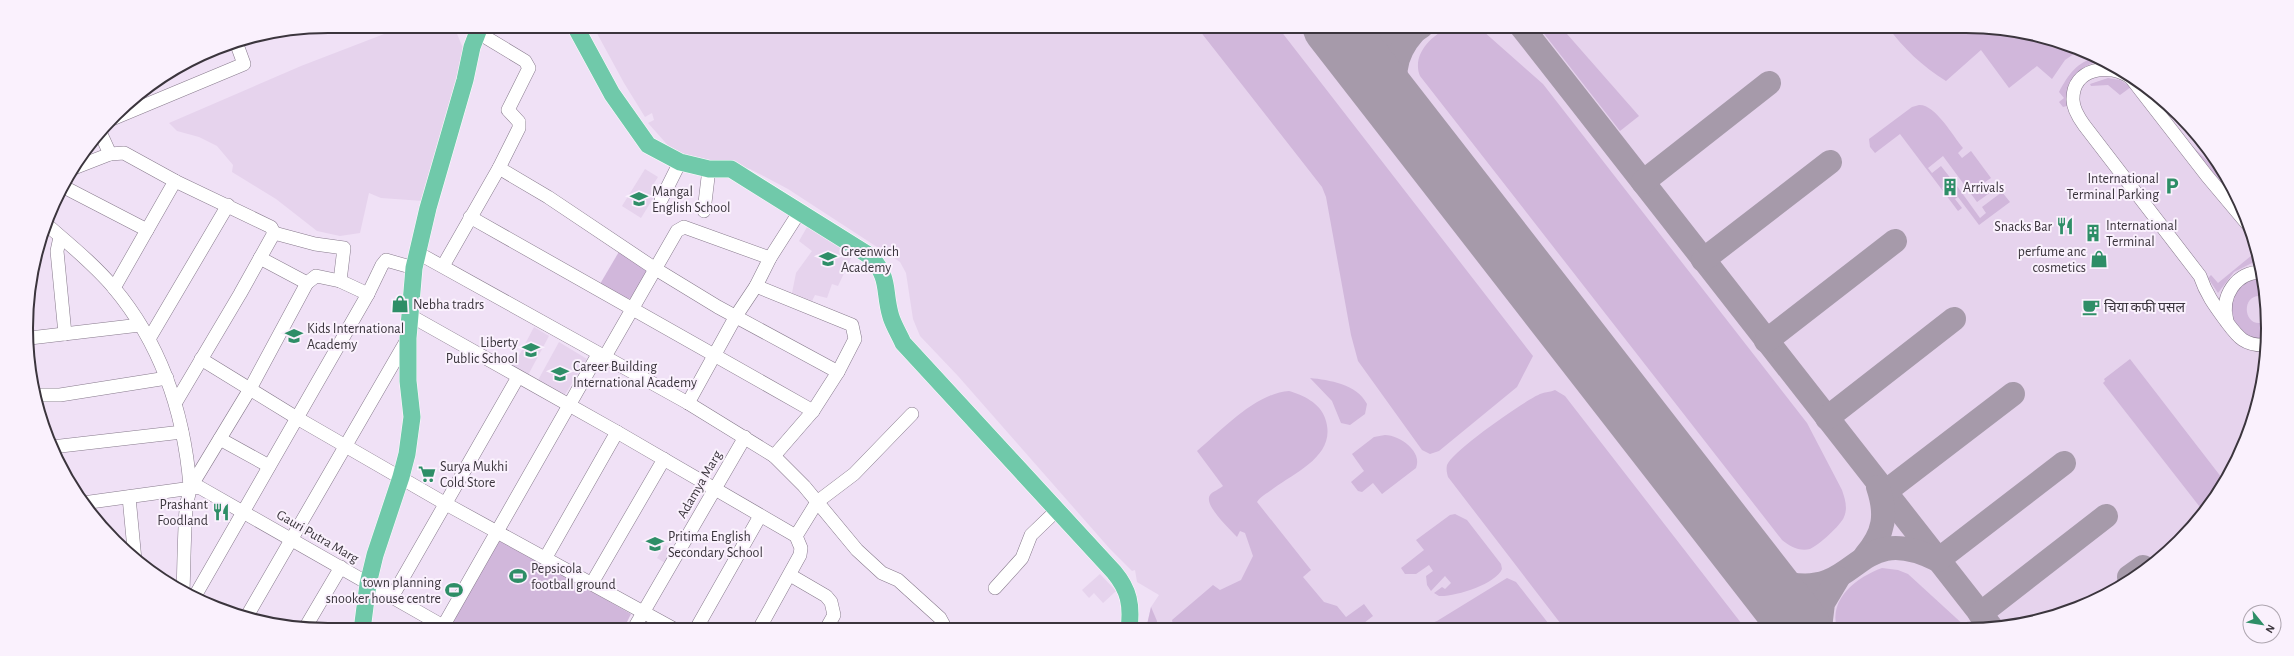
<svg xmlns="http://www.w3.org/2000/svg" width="2294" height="656" viewBox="0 0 2294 656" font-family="'Alegreya Sans','Noto Sans Devanagari',sans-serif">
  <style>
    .built { fill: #e6d3ed }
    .green { fill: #d1b7db }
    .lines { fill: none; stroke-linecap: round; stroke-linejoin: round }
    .taxiway { stroke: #a69aaa; stroke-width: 24 }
    .runway { stroke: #a69aaa; stroke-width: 61 }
    .minor-casing { stroke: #877a8c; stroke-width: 14 }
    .major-casing { stroke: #fff; stroke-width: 18 }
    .minor { stroke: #fff; stroke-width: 13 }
    .major { stroke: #70c9aa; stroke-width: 17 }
    .labels { text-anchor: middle; stroke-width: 4; stroke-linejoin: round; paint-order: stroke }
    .poi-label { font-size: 14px; fill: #3b353d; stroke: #faf1fd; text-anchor: start }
    .street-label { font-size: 14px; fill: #3b353d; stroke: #faf1fd }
    .rim { fill: none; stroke: #3b353d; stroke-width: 2 }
  </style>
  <rect width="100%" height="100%" fill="#f0e1f6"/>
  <g class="built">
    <path d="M405,26L455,29L465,53L423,201L381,198L369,193L360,233L340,236L317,231L276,199L232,172L233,165L217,146L199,137L177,131L169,123L301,66Z"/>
    <path d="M593,26H1966L2025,32L2081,49L2134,77L2179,114L2217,160L2245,212L2262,269L2268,328L2262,387L2228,479L2179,542L2099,599L2005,627L1146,629L1151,607L1159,595L1137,582L1135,570L1132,571L1110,549L958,376L920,336L913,319L906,273L900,262L788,189L750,169L734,165L689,159L672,150L648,123L654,120L652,113L645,117L624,83Z"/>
    <path d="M645,169L658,177L651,188L657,192L641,218L622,206Z"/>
    <path d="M810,222L855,250L838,286L832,284L827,298L815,295L812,301L792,293L796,273L812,251L799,241Z"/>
    <path d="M534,327L549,336L527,377L512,369Z"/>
    <path d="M559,342L587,359L564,396L537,382Z"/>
    <path d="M665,545L673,549L665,563L657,558Z"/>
    <path d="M1100,574L1116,591L1103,603L1094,593L1089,598L1082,590Z"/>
  </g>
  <g class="green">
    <path d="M1196,26H1277L1533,356L1517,387L1439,451L1430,454L1422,450L1358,361L1351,335L1326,197L1322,187Z"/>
    <path d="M1453,26H1475L1483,31L1543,84L1807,423L1842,490C1845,499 1848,508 1844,517C1841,525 1819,545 1810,549C1800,552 1789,546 1782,540L1420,76C1411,54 1433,33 1453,26Z"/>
    <path d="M1538,26H1560L1639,116L1620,131Z"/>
    <path d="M1887,26H1966L2025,32L2081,49L2065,60L2052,79L2037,66L2009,88L1981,50L1946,81C1922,66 1903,48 1887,26Z"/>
    <path d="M2096,57L2103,61C2074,65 2074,81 2067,106L2063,107L2059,102L2064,98L2059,92C2068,75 2077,62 2096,57Z"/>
    <path d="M2108,78L2120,80L2131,87L2120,95L2108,85L2091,86L2090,84Z"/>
    <path d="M1919,105C1935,104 1953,136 1963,148L1958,153L1962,158L1971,151L1991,178L1982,184L1987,191L1996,185L1998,187L1977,202L1943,156L1928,168L1932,173L1941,166L1952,180L1942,188L1946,194L1957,186L1980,218L1986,213L1982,207L2002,192L2010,202L1979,225L1958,197L1955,199L1962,208L1958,211L1900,134L1875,153L1870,147L1869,139L1912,107Z"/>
    <path d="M2184,138L2228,181L2243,208Z"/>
    <path d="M620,250L648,270L635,298L627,299L600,284Z"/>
    <path d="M2257,251L2258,260L2234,272L2218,293L2208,278L2211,275L2218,283Z"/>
    <path d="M2263,279L2265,297C2239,289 2242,333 2267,321V339C2262,339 2255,341 2251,339C2219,326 2227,278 2263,279Z"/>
    <path d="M2130,359L2225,482L2203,511L2103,383L2105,381L2104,379Z"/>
    <path d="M1310,378C1329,380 1357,384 1367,404L1365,414L1350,425L1341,423L1332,401Z"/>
    <path d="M1555,390L1565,396L1745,628H1564L1448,477C1447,473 1446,470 1447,465C1452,451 1524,401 1540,394C1545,392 1551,392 1555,390Z"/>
    <path d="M1289,391C1303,395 1320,403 1325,418C1338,454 1298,471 1274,488C1268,493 1261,496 1257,502L1311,570L1303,577L1324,602L1337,606L1346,617L1364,604L1373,616L1364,623L1363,628L1174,629L1172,620L1213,585L1220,590L1241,580L1253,556L1245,533L1240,531L1237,537C1230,529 1203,505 1210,495C1213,491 1220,489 1223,486L1197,451C1222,430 1256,393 1289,391Z"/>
    <path d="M1385,435C1400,435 1423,452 1416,468L1382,494L1373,483L1362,492L1358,491L1351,482L1364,471L1352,454L1374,437Z"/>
    <path d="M1455,514L1467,520L1501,564L1502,569C1496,584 1455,597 1439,596L1434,593L1442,587L1445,589L1451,583L1445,576L1431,591L1427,585L1426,576L1433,571L1429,565L1416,574H1405L1401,568L1424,550L1416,540L1450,515Z"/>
    <path d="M496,537L631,614L623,630H461L447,622Z"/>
    <path d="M1882,568L1898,570L1908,574L1967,628H1837C1828,599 1857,577 1882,568Z"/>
    <path d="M1507,578L1516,582L1552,628H1418L1437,621Z"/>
    <path d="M1151,607L1157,621L1156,629H1146Z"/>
  </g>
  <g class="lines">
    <g class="taxiway">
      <path d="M1334,26C1365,40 1391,49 1422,26"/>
      <path d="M1521,26L1991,627"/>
      <path d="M1400,112C1394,79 1390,59 1414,32"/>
      <path d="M1643,182L1769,83"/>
      <path d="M1703,260L1830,162"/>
      <path d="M1766,341L1895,241"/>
      <path d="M1827,418L1954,319"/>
      <path d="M1885,492L2013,394"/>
      <path d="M1865,556C1885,533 1887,514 1878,487"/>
      <path d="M1754,567C1765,573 1777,582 1790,584C1860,597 1856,519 1938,560L2064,463"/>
      <path d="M2129,577L2143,567"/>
      <path d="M1980,614L2106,516"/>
      <path d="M1820,628L1823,603L1838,578"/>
    </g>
    <path class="runway" d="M1333,26L1801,628"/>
    <g class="minor-casing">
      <g id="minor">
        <path d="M112,119L244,64L236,42"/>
        <path d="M100,132L110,154L124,153L175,181L271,227L274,233L240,294L176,402"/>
        <path d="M74,168L110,154"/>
        <path d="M499,168L548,197L654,268L718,307L838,372"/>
        <path d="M62,186L147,230"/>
        <path d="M661,200L680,162"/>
        <path d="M704,211L709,169"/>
        <path d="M470,217L813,411"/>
        <path d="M46,224C69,244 95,265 114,288C161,344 184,414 190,486C190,494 186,502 186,510C184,537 184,565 183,592"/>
        <path d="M2249,226L2207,176L2131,78C2110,62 2072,68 2073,100C2073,109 2079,118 2084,125L2200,276C2206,294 2215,306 2226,321C2238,337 2244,346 2266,345"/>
        <path d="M274,233L315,244L344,248L340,281L368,294"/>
        <path d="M60,237L57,251L65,334"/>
        <path d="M418,253L688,403L774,456L804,486L857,550L882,573L898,580L940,618L946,629"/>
        <path d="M260,258L307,283L316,276L340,281"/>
        <path d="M443,266L499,168L519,128V122L508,110L529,68L525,61L477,32"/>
        <path d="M756,286L852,325L855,339L838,372L813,411L774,456"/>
        <path d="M114,288L175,181"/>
        <path d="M411,316L617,432L796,536"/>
        <path d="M2227,321C2220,296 2236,272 2262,272"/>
        <path d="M30,338L140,325"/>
        <path d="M149,339L228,205"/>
        <path d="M201,359L297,418L446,504L674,629"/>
        <path d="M35,395H60L167,378"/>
        <path d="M688,403L736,316L756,286L770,258L800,211"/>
        <path d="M220,439L269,466"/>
        <path d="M52,447L182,432"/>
        <path d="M190,488L250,389L307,283"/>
        <path d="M129,497L135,560"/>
        <path d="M83,503L199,487L450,630"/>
        <path d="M546,557L617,432"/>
        <path d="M790,575L826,596L831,602L834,615L826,629"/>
        <path d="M592,583L664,459"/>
        <path d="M995,588L1022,558L1031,535L1057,510"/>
        <path d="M195,596L368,294L382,265L386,260L414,268"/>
        <path d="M392,597L518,377"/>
        <path d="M247,616L408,338"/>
        <path d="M305,628L341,567"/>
        <path d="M696,629L760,516"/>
        <path d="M759,629L800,555L801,548L796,536L817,502L854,474L912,414"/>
        <path d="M441,630L596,358L607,353L677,231L684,227L770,258"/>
        <path d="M633,630L745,437"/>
      </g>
    </g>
    <g class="major-casing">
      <g id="major">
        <path d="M575,26L612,94L648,145L680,162L709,169H731L870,256C891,279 883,291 891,317C894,326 899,334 903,343L1114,572C1129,590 1132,605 1129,629"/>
        <path d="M362,630L368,584L375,555L401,477L407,454L412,417L408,381V338L414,268L428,208L465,80L472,47L480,26"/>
      </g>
    </g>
    <use href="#minor" class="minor"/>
    <use href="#major" class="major"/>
  </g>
  <defs>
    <g id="parking-bare" transform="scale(1.38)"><path d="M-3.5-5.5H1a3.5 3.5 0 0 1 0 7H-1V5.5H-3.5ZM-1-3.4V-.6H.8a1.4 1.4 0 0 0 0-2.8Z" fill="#2e8e67" stroke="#faf1fd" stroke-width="2.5" paint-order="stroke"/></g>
    <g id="building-bare" transform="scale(1.38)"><path d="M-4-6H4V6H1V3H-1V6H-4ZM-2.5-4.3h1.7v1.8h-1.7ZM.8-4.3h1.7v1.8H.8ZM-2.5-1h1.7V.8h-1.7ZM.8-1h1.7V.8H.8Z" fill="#2e8e67" stroke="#faf1fd" stroke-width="2.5" paint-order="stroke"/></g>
    <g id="school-bare" transform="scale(1.38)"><path d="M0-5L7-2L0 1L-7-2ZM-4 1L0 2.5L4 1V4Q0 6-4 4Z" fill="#2e8e67" stroke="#faf1fd" stroke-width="2.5" paint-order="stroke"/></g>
    <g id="restaurant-bare" transform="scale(1.38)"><path d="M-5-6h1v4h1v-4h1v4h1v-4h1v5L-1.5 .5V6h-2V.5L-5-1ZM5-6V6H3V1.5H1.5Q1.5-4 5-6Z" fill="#2e8e67" stroke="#faf1fd" stroke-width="2.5" paint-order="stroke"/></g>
    <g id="university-bare" transform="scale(1.38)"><path d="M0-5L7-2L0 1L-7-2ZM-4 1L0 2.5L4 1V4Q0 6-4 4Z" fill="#2e8e67" stroke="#faf1fd" stroke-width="2.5" paint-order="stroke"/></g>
    <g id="shop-bare" transform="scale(1.38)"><path d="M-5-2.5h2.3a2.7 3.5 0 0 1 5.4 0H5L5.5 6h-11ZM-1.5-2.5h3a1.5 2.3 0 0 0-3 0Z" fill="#2e8e67" stroke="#faf1fd" stroke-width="2.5" paint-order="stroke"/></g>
    <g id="cafe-bare" transform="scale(1.38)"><path d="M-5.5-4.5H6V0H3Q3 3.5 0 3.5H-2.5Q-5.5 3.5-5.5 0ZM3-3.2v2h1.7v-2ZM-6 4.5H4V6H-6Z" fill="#2e8e67" stroke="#faf1fd" stroke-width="2.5" paint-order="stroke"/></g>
    <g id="supermarket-bare" transform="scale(1.38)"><path d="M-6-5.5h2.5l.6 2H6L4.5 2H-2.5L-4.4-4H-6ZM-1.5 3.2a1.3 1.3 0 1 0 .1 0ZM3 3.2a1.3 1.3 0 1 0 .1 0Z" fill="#2e8e67" stroke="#faf1fd" stroke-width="2.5" paint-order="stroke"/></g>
    <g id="stadium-bare" transform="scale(1.38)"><path d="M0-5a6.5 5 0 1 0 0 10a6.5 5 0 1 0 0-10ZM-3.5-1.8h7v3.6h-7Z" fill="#2e8e67" stroke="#faf1fd" stroke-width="2.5" paint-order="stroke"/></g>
  </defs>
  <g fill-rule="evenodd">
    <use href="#parking-bare" x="2172" y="186"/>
    <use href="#building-bare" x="1950" y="187"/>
    <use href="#school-bare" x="639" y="199"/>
    <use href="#restaurant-bare" x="2065" y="226"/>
    <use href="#building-bare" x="2093" y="233"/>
    <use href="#university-bare" x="828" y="259"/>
    <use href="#shop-bare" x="2099" y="259"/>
    <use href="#shop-bare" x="400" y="304"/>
    <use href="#cafe-bare" x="2091" y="307"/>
    <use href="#school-bare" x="294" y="336"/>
    <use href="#school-bare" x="531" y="350"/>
    <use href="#school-bare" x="560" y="374"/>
    <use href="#supermarket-bare" x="427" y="474"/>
    <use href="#restaurant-bare" x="221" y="512"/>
    <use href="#school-bare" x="655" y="544"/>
    <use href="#stadium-bare" x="518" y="576"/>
    <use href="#stadium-bare" x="454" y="590"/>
  </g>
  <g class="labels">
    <g class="poi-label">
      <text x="2159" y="183" text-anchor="end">International<tspan x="2159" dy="16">Terminal Parking</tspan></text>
      <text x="1963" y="192">Arrivals</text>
      <text x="652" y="196">Mangal<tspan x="652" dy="16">English School</tspan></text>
      <text x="2106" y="230">International<tspan x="2106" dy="16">Terminal</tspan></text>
      <text x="2052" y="231" text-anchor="end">Snacks Bar</text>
      <text x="841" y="256">Greenwich<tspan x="841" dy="16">Academy</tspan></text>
      <text x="2086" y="256" text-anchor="end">perfume anc<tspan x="2086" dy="16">cosmetics</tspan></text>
      <text x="413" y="309">Nebha tradrs</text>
      <text x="2104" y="312">चिया कफी पसल</text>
      <text x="307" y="333">Kids International<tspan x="307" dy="16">Academy</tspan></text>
      <text x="518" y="347" text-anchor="end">Liberty<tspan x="518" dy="16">Public School</tspan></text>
      <text x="573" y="371">Career Building<tspan x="573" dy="16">International Academy</tspan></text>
      <text x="440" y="471">Surya Mukhi<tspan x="440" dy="16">Cold Store</tspan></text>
      <text x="208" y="509" text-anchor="end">Prashant<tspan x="208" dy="16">Foodland</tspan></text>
      <text x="668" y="541">Pritima English<tspan x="668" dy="16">Secondary School</tspan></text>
      <text x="531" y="573">Pepsicola<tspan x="531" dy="16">football ground</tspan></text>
      <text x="441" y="587" text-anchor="end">town planning<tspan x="441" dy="16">snooker house centre</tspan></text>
    </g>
    <g class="street-label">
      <text transform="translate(699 484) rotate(-60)" y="5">Adamya Marg</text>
      <text transform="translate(318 536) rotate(30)" y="5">Gauri Putra Marg</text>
    </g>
  </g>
  <path d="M0 0H2294V656H0ZM328 33H1966A295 295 0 0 1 2261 328V328A295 295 0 0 1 1966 623H328A295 295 0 0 1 33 328V328A295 295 0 0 1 328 33Z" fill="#faf1fd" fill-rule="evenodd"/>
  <path class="rim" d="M328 33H1966A295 295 0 0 1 2261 328V328A295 295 0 0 1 1966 623H328A295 295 0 0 1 33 328V328A295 295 0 0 1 328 33Z"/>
  <g transform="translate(2262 624) rotate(120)"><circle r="19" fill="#faf1fd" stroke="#aea6b0"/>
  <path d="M0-3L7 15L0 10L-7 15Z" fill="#2e8e67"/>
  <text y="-6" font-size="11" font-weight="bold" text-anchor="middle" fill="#3b353d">N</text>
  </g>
</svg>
